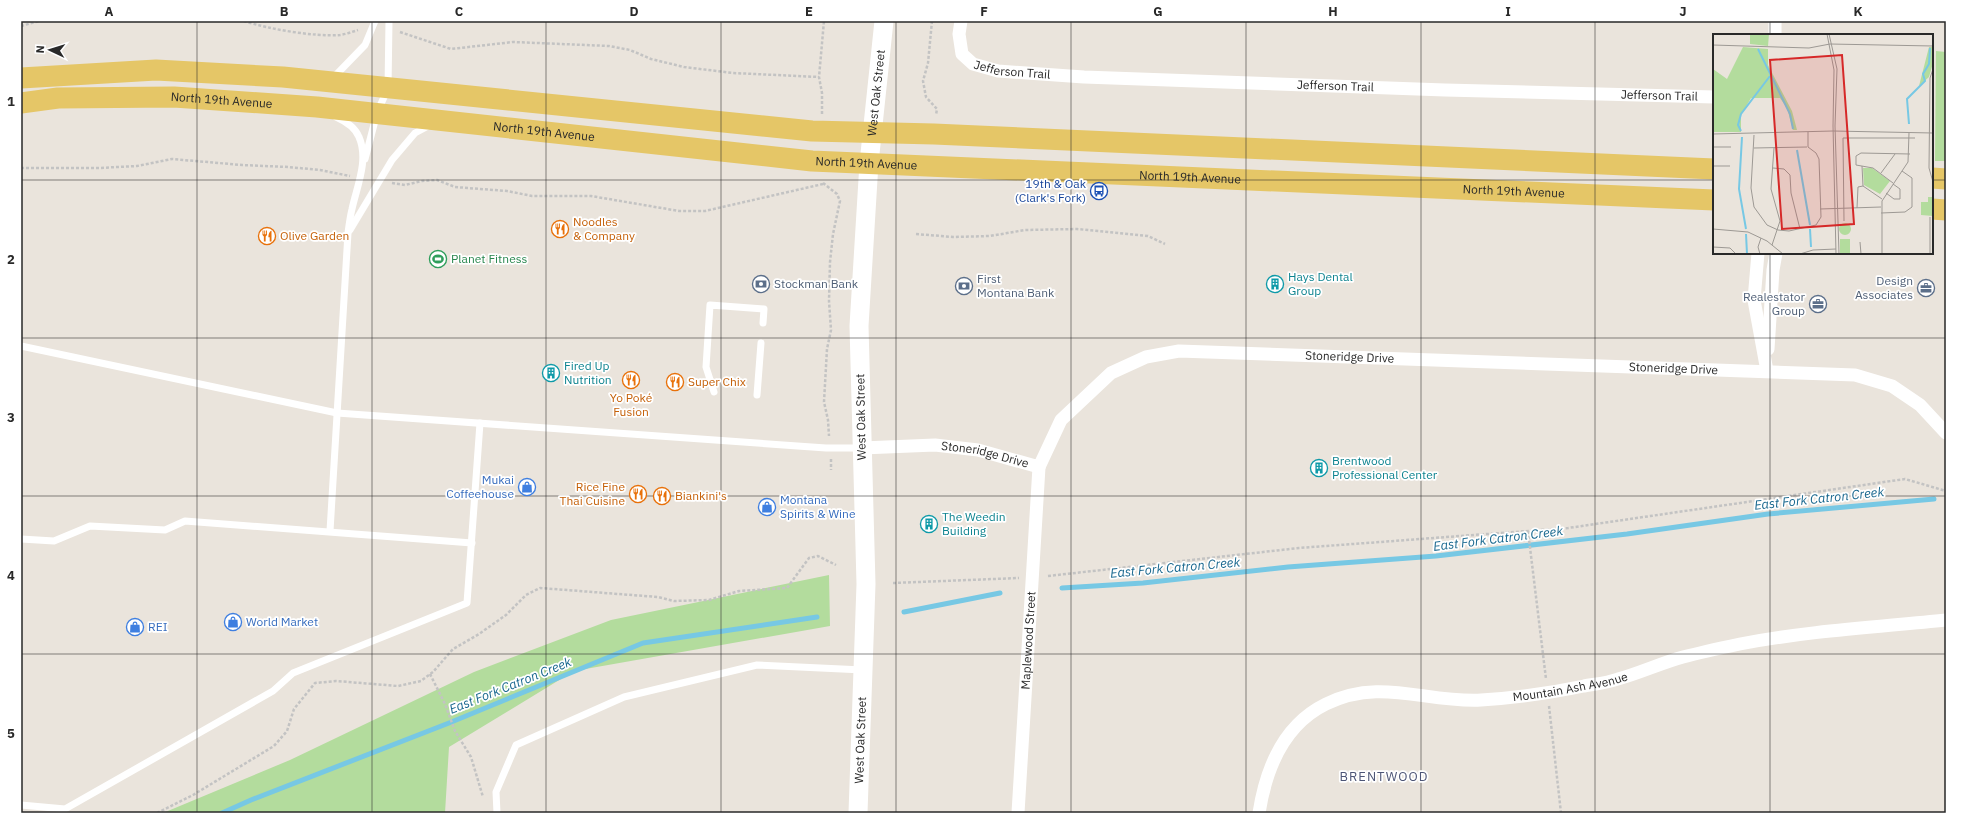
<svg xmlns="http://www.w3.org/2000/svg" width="1967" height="834" viewBox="0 0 1967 834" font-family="'IBM Plex Sans',sans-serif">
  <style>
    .green { fill: #b3dc9d }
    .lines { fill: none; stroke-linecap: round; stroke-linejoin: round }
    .stream { stroke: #77c8e4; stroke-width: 5 }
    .path { stroke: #c3c3c3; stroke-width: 2.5; stroke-dasharray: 3 2; stroke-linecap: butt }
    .lane { stroke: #fff; stroke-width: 7 }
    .street { stroke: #fff; stroke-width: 13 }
    .secondary { stroke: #fff; stroke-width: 19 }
    .primary { stroke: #e5c667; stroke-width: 21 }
    .grid { fill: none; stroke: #292929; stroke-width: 1; stroke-opacity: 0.55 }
    .labels { text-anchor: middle; stroke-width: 3.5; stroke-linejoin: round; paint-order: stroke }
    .street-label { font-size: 12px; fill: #292929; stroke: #fff }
    .transit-label { font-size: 12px; fill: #164399; stroke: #fff; text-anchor: end }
    .food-label { font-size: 12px; fill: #c56008; stroke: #fff; text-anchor: start }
    .leisure-label { font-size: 12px; fill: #27864d; stroke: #fff; text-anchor: start }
    .culture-label { font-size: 12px; fill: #0d838f; stroke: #fff; text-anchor: start }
    .service-label { font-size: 12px; fill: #4e5e75; stroke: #fff; text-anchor: start }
    .shop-label { font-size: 12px; fill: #366cbe; stroke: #fff; text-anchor: start }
    .water-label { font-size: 13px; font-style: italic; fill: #18678e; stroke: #fff }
    .neighbourhood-label { font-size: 13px; letter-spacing: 1px; fill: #4d5576; stroke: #fff }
    .inset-river { fill: none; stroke: #77c8e4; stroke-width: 2 }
    .inset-road { fill: none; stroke: #9d9994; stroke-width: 1 }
    .view { fill: #d62828; fill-opacity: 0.15; stroke: #d62828; stroke-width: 2 }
    .inset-edge { fill: none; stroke: #292929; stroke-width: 2 }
    .neatline { fill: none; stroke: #292929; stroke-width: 1.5 }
    .grid-label { font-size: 13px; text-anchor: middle; font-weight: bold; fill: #292929 }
  </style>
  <rect width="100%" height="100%" fill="#eae4dc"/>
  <g class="green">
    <path d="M1936,51L1946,52V161H1935Z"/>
    <path d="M829,575L830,626L574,671L449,747L445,813H163L290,760L474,672L611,620Z"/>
  </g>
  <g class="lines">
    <g class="stream">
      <path d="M1062,588L1143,583L1288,567L1436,556L1627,534L1768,514L1934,499"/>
      <path d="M904,612L1000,593"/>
      <path d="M222,813L251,800L449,723L643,643L817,617"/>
    </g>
    <g class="path">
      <path d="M244,21C268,29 315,37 340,35C346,34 352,32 358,30"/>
      <path d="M932,21L928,63L923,81L926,97L937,109L936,115"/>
      <path d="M21,26L39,21"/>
      <path d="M400,32L451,49L513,42L609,46L630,50L651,59L684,67L733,73L819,77"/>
      <path d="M822,114V93L819,77L824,21"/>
      <path d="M21,168H99L137,166L172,159L242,165L288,167L320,170L350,176"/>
      <path d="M392,183L405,185L422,181L437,180L455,187L507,191L532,196H591L679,211H705L823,184"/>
      <path d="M823,183L837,194L840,201L833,234L830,262L829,301L831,330L827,349L824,402L828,420L829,436"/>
      <path d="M916,234L953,237L990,236L1025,230L1077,229L1148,236L1165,244"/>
      <path d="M831,459V470"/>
      <path d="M1528,531L1546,679"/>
      <path d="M1048,576L1299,548L1568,528L1905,479L1946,491"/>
      <path d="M893,583L1019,578"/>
      <path d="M430,674L445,704L455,731L471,757L483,797"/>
      <path d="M1549,706L1561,813"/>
      <path d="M157,813L193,795L274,746L287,731L294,709L315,683L336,681L398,686L421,681L433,672L453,649L479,634L506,615L526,595L540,588L658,597L674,601L709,600L739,591L787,588L809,558L818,556L836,565"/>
    </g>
    <g class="lane">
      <path d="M333,78L365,45L375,21"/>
      <path d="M365,159L377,113L388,88L389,21"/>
      <path d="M350,230L392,160L415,133L430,125"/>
      <path d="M21,346L337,413L826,448H862"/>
      <path d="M714,392L706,367L710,305L764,309L763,323"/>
      <path d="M757,395L761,343"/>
      <path d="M330,531L348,233C349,225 350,217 352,209C357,186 369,160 359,137C355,127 345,121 336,117"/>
      <path d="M21,539L54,541L90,526L165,530L185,521L472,543"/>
      <path d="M21,805L65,809L273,691L293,673L467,603L480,423"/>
      <path d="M497,813L496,792L516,745L624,697L757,665L863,670"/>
    </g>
    <g class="street">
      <path id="s1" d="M961,21L959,34L962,54L973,64L998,71L1084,77L1445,90L1714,97"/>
      <path d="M1775,35V21"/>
      <path d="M1758,253L1754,300L1767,371"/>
      <path d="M1768,349L1773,270L1776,253"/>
      <path id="s2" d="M862,448L935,445L978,450L1039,467L1061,420L1111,373L1146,357L1179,351L1855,375L1892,386L1920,405L1946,433"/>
      <path id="s3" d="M1018,813L1039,467"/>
      <path id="s4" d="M1259,813C1266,768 1283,725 1326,704C1380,677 1426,703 1481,700C1516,698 1550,693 1584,686C1595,684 1607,683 1618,679C1640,673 1661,663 1683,657C1702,652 1721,648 1740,644C1807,631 1878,627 1946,620"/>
    </g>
    <path class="secondary" id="s5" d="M858,813L866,584L859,326L869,163L884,21"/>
    <g class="primary">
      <path d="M21,78L156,70L283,77L812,131L934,134L1714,169"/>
      <path id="s6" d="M21,103L58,98L174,97L317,107L812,161L1714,200"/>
      <path d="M1932,178L1946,179"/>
      <path d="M1932,209L1946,210"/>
    </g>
  </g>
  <path class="grid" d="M197,21V813M372,21V813M546,21V813M721,21V813M896,21V813M1071,21V813M1246,21V813M1421,21V813M1595,21V813M1770,21V35M21,180H1714M1932,180H1946M1770,253V813M21,338H1946M21,496H1946M21,654H1946"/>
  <defs>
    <g id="bus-ring" transform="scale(0.9)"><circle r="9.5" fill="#fff" stroke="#1a4fb4" stroke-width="1.5"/><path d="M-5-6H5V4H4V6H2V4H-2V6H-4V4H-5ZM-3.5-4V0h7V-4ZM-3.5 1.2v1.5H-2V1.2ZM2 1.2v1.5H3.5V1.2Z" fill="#1a4fb4"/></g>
    <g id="restaurant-ring" transform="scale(0.9)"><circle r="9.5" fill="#fff" stroke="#e8710a" stroke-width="1.5"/><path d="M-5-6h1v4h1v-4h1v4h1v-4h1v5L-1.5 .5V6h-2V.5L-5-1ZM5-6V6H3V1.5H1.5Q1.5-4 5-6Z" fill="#e8710a"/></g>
    <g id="stadium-ring" transform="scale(0.9)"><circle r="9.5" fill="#fff" stroke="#2e9e5b" stroke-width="1.5"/><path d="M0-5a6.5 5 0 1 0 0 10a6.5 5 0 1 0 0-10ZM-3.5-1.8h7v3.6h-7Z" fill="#2e9e5b"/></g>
    <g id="bank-ring" transform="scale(0.9)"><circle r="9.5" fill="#fff" stroke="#5c6f8a" stroke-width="1.5"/><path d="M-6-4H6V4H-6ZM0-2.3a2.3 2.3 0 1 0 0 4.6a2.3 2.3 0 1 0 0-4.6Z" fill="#5c6f8a"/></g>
    <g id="building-ring" transform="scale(0.9)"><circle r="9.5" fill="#fff" stroke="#0f9aa8" stroke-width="1.5"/><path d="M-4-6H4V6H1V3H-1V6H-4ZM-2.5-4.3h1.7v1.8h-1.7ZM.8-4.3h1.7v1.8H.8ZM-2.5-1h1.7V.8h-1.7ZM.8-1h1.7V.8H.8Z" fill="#0f9aa8"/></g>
    <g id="office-ring" transform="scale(0.9)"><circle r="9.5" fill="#fff" stroke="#5c6f8a" stroke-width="1.5"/><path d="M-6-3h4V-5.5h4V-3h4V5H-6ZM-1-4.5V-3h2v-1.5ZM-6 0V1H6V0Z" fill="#5c6f8a"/></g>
    <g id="shop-ring" transform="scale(0.9)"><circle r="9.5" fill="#fff" stroke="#3f7fe0" stroke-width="1.5"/><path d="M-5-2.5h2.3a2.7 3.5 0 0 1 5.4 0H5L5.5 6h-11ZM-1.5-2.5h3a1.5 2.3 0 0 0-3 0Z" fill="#3f7fe0"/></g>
  </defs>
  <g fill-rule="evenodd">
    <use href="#bus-ring" x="1099" y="191"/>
    <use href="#restaurant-ring" x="560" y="229"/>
    <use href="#restaurant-ring" x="267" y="236"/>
    <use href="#stadium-ring" x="438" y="259"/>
    <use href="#bank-ring" x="761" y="284"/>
    <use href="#building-ring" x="1275" y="284"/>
    <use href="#bank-ring" x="964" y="286"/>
    <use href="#office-ring" x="1926" y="288"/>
    <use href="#office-ring" x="1818" y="304"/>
    <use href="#building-ring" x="551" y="373"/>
    <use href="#restaurant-ring" x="631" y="380"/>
    <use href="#restaurant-ring" x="675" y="382"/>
    <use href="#building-ring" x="1319" y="468"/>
    <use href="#shop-ring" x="527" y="487"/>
    <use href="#restaurant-ring" x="638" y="494"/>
    <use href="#restaurant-ring" x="662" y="496"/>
    <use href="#shop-ring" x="767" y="507"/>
    <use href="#building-ring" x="929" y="524"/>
    <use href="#shop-ring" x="233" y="622"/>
    <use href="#shop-ring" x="135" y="627"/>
  </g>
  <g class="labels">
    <g class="street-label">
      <text dy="4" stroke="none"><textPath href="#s1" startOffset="88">Jefferson Trail</textPath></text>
      <text dy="4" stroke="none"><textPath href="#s1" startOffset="412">Jefferson Trail</textPath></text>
      <text dy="4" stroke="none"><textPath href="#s5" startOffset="721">West Oak Street</textPath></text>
      <text dy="4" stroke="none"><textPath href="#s1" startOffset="736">Jefferson Trail</textPath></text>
      <text dy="4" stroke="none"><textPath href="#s6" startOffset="201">North 19th Avenue</textPath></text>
      <text dy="4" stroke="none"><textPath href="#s6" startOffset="525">North 19th Avenue</textPath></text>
      <text dy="4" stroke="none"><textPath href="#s6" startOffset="849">North 19th Avenue</textPath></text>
      <text dy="4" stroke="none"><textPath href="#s6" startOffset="1173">North 19th Avenue</textPath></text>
      <text dy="4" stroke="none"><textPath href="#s6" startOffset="1497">North 19th Avenue</textPath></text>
      <text dy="4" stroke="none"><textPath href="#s2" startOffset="543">Stoneridge Drive</textPath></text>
      <text dy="4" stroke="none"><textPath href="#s2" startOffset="867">Stoneridge Drive</textPath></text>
      <text transform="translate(861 417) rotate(-91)" y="4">West Oak Street</text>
      <text dy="4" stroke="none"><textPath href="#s2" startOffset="124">Stoneridge Drive</textPath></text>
      <text dy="4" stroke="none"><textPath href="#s3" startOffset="173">Maplewood Street</textPath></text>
      <text dy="4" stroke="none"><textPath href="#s4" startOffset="381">Mountain Ash Avenue</textPath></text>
      <text dy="4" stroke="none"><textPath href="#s5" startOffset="73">West Oak Street</textPath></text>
    </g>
    <g class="transit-label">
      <text x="1086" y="188">19th &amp; Oak<tspan x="1086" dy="14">(Clark's Fork)</tspan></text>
    </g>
    <g class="food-label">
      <text x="573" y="226">Noodles<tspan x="573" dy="14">&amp; Company</tspan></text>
      <text x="280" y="240">Olive Garden</text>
      <text x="688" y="386">Super Chix</text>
      <text x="631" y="402" text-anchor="middle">Yo Poké<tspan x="631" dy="14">Fusion</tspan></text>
      <text x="625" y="491" text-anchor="end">Rice Fine<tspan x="625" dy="14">Thai Cuisine</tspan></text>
      <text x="675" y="500">Biankini's</text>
    </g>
    <g class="leisure-label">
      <text x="451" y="263">Planet Fitness</text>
    </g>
    <g class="culture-label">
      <text x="1288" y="281">Hays Dental<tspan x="1288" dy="14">Group</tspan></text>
      <text x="564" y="370">Fired Up<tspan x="564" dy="14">Nutrition</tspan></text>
      <text x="1332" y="465">Brentwood<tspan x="1332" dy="14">Professional Center</tspan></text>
      <text x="942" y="521">The Weedin<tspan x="942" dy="14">Building</tspan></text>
    </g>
    <g class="service-label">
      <text x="977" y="283">First<tspan x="977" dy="14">Montana Bank</tspan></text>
      <text x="1913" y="285" text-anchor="end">Design<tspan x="1913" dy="14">Associates</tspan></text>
      <text x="774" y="288">Stockman Bank</text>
      <text x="1805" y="301" text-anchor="end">Realestator<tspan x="1805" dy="14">Group</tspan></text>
    </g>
    <g class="shop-label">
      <text x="514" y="484" text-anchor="end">Mukai<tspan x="514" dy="14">Coffeehouse</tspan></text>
      <text x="780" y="504">Montana<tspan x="780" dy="14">Spirits &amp; Wine</tspan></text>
      <text x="246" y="626">World Market</text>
      <text x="148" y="631">REI</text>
    </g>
    <g class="water-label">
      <text transform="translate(1819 498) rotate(-6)" y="5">East Fork Catron Creek</text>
      <text transform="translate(1498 538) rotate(-7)" y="5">East Fork Catron Creek</text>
      <text transform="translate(1175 567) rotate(-5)" y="5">East Fork Catron Creek</text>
      <text transform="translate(510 685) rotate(-22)" y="5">East Fork Catron Creek</text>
    </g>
    <g class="neighbourhood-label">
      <text x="1384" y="781">BRENTWOOD</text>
    </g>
  </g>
  <g transform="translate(1713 34)">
    <rect width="220" height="220" fill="#eae4dc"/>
    <path d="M37,0H56L55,12L37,10ZM30,13L55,15V31L79,77L84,96H80L74,74L67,64H38L28,81V98H0V35L14,45ZM216,13H220V29L216,43L206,52ZM150,134H159L177,147L167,160L151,151ZM215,163H220V182L208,181V168H215ZM126 195a6 6 0 1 1 12 0a6 6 0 1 1-12 0ZM127,205H137V220H127Z" fill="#b3dc9d"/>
    <path class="inset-river" d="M45,15L77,80L80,95M196,90L194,65L212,47L210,40L216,30L217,14M28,97L25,91L28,80L57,42M29,103L26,155L33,195M84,116L97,191M97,195L98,213M33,200L34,220"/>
    <path class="inset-road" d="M114,0L121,36L120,92L123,220M116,0L124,35L122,92L126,220M0,11L96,14L117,10L220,12M220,35L217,44L216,134L220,148M0,100L120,97L220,99M41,101L38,154L41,173L54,191L65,196L76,197L103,191L108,183L106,125L103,119L95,113V98M0,113H18M41,114L94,113M0,132H17M149,132L150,152M60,134L71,135L77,141L78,159L87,195M168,139L182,120M180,149L160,134L143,131V122L148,119L197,120M173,159L181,165H187V155L180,150M144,174L145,153L150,152L169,165M107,175L168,173M168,179L192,178L199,173V144L189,137M217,183V220H220M131,187L130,104H202M0,195L35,198L54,207L70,220M147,208L148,220M59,211L67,187L58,155L61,114M0,213L17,214L23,220M47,220L45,213L48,204M87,220L100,216L123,215M169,220V167L195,128L196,99"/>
    <path class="view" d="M129,21L141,190L69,195L57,26Z"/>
    <rect width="220" height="220" class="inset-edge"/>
  </g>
  <rect width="1967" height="834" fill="none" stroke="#ffffff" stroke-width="44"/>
  <g transform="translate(50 50) rotate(274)" stroke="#ffffff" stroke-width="3" paint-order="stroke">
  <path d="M0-3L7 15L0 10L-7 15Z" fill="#292929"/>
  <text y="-6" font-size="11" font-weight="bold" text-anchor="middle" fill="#292929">N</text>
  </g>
  <rect x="22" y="22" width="1923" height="790" class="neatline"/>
  <g class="grid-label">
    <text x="109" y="16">A</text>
    <text x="284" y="16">B</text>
    <text x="459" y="16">C</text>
    <text x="634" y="16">D</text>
    <text x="809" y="16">E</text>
    <text x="984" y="16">F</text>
    <text x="1158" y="16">G</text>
    <text x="1333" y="16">H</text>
    <text x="1508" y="16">I</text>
    <text x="1683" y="16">J</text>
    <text x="1858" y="16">K</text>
    <text x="11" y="106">1</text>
    <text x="11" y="264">2</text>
    <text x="11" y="422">3</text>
    <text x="11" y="580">4</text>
    <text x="11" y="738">5</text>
  </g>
</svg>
